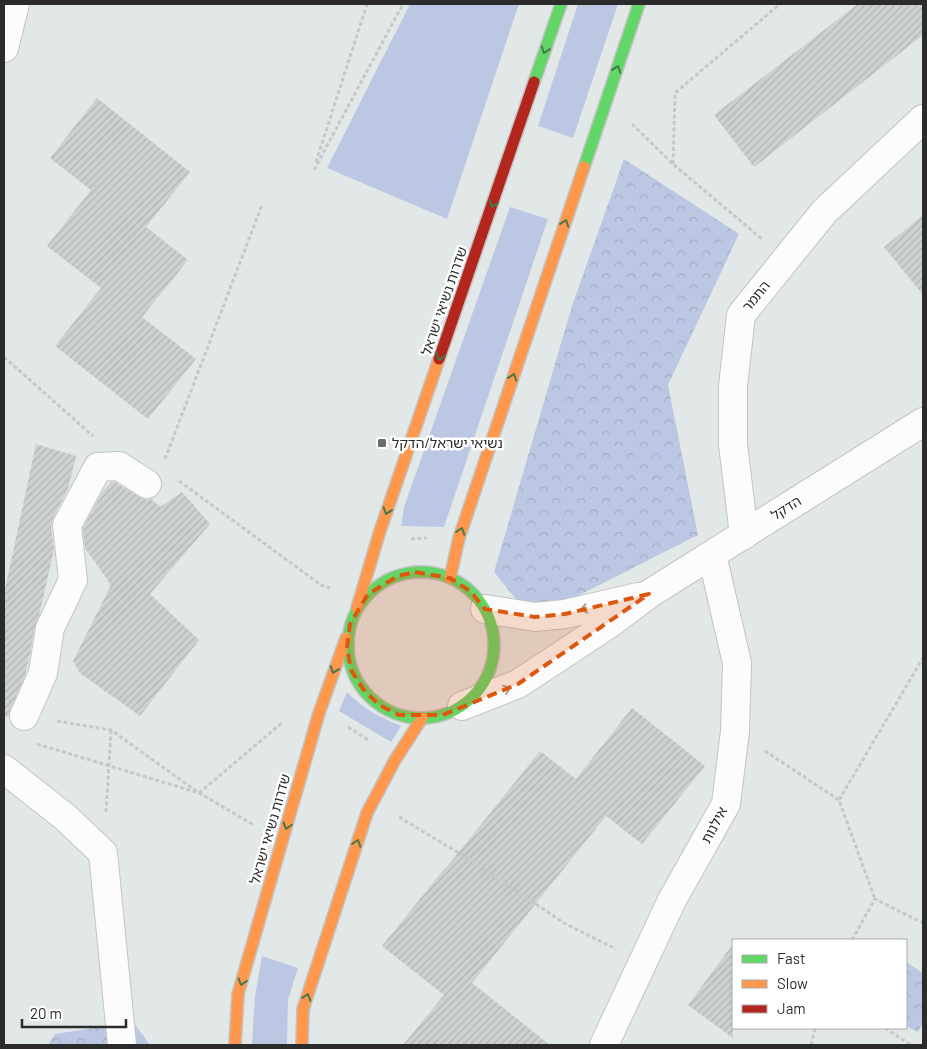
<svg xmlns="http://www.w3.org/2000/svg" width="927" height="1049" viewBox="0 0 927 1049" font-family="Barlow,'Noto Sans Hebrew',sans-serif">
  <style>
    .grass { fill: #bcc8e3 }
    .park { fill: url(#park-crowns) }
    .building { fill: url(#building-hatch) }
    .lines { fill: none; stroke-linecap: round; stroke-linejoin: round }
    .street-casing { stroke: #c2c3c2; stroke-width: 30 }
    .fast-casing { stroke: #c2c3c2; stroke-width: 14 }
    .slow-casing { stroke: #c2c3c2; stroke-width: 14 }
    .jam-casing { stroke: #c2c3c2; stroke-width: 14 }
    .path { stroke: #c7c8c8; stroke-width: 3; stroke-dasharray: 4 2.5; stroke-linecap: butt }
    .street { stroke: #fbfcfb; stroke-width: 28 }
    .fast { stroke: #63d668; stroke-width: 11 }
    .slow { stroke: #ff974d; stroke-width: 11 }
    .jam { stroke: #b3261e; stroke-width: 11 }
    .oneway { stroke: #447846 }
    .oneway2 { stroke: #9d9e9d }
    .marked { fill: #df570e; fill-opacity: 0.2; stroke: #df570e; stroke-width: 4; stroke-dasharray: 10 6; stroke-linejoin: round }
    .poi-dot { fill: #6b6d6d; stroke: #fff; stroke-width: 2 }
    .labels { text-anchor: middle; stroke-width: 5; stroke-linejoin: round; paint-order: stroke }
    .street-label { font-size: 14px; fill: #2b2b2b; stroke: #fff }
    .poi-label { font-size: 14px; fill: #2b2b2b; stroke: #fff; text-anchor: start }
  </style>
  <defs>
    <pattern id="park-crowns" width="20" height="18" patternUnits="userSpaceOnUse" patternTransform="scale(1.25)"><rect width="20" height="18" fill="#bcc8e3"/><path d="M2 6a3 3 0 1 1 6 0M12 15a3 3 0 1 1 6 0" fill="none" stroke="#a2acc3"/></pattern>
    <pattern id="building-hatch" width="6" height="6" patternUnits="userSpaceOnUse" patternTransform="scale(1.25)"><rect width="6" height="6" fill="#cdd1d0"/><path d="M-1 1l2-2M0 6l6-6M5 7l2-2" fill="none" stroke="#b0b4b3"/></pattern>
  </defs>
  <rect width="100%" height="100%" fill="#e2e8e7"/>
  <g class="grass">
    <path d="M410,4H519L447,219L327,168Z"/>
    <path d="M578,4H618L573,138L538,126Z"/>
    <path d="M510,207L548,219L444,527L401,526L404,507Z"/>
    <path d="M347,692C366,711 377,715 401,726L391,742L339,711Z"/>
    <path d="M262,956L298,968L288,1000L287,1045H252L255,996Z"/>
  </g>
  <g class="park">
    <path d="M624,159L739,234L668,385L698,535L532,619L494,572L572,306Z"/>
    <path d="M906,962L923,973V1023L918,1032L906,1026Z"/>
    <path d="M133,1022L150,1045H48L55,1034Z"/>
  </g>
  <g class="building">
    <path d="M858,4H923V35L754,167L714,115Z"/>
    <path d="M97,98L190,172L146,227L188,260L142,317L196,359L148,419L55,346L101,288L47,246L91,190L50,158Z"/>
    <path d="M923,215V295L884,247Z"/>
    <path d="M36,444L76,456L68,489L53,518L51,527L54,550L39,615L35,626L31,649L25,676L10,710L8,717H4V594Z"/>
    <path d="M111,482H115L139,497L146,500L151,499L160,507L182,492L210,524L150,594L199,640L140,716L80,673L73,661L111,585L85,548L83,528L102,493Z"/>
    <path d="M632,708L705,766L642,844L606,816L472,983L550,1045H403L444,995L382,946L445,868H446L540,751L576,779Z"/>
    <path d="M733,944V1038L688,1005Z"/>
  </g>
  <g class="lines">
    <g class="street-casing">
      <g id="street">
        <path d="M4,48L15,4"/>
        <path d="M744,535L733,444V386L741,315L824,212L923,119"/>
        <path d="M485,609L535,617L565,614L638,597"/>
        <path d="M462,706L518,684L609,624L649,594L923,422"/>
        <path d="M24,716L43,673L50,628L73,580L67,525L98,467L119,466L147,484"/>
        <path d="M4,769L65,817L103,853L122,1045"/>
        <path d="M604,1045L672,900L726,804L735,731L737,663L712,555"/>
      </g>
    </g>
    <g class="fast-casing">
      <g id="fast">
        <path d="M534,82L561,4"/>
        <path d="M584,167L639,4"/>
        <circle cx="421" cy="645" r="73"/>
      </g>
    </g>
    <g class="slow-casing">
      <g id="slow">
        <path d="M450,578L459,538L584,167"/>
        <path d="M357,608L379,534L439,359"/>
        <path d="M235,1045L238,994L319,713L346,638"/>
        <path d="M302,1045L303,1009L367,813L395,760L422,718"/>
      </g>
    </g>
    <g class="jam-casing">
      <path id="jam" d="M439,359L534,82"/>
    </g>
    <g class="path">
      <path d="M632,124L673,164L762,239"/>
      <path d="M316,162L367,4"/>
      <path d="M673,164L675,93L780,4"/>
      <path d="M314,170L403,4"/>
      <path d="M4,357L93,436"/>
      <path d="M165,459L262,205"/>
      <path d="M179,481L321,585L330,588"/>
      <path d="M411,539L427,538"/>
      <path d="M57,721L111,730L199,793L254,825"/>
      <path d="M348,727L370,741"/>
      <path d="M37,744L196,792"/>
      <path d="M765,751L839,800L875,899"/>
      <path d="M199,793L283,722"/>
      <path d="M839,800L923,658"/>
      <path d="M106,812L111,731"/>
      <path d="M399,817L467,858L564,923L616,949"/>
      <path d="M852,940L875,899L923,923"/>
      <path d="M885,1028L911,1045"/>
      <path d="M811,1045L815,1028"/>
    </g>
    <use href="#street" class="street"/>
    <use href="#fast" class="fast"/>
    <use href="#slow" class="slow"/>
    <use href="#jam" class="jam"/>
  </g>
  <defs><path id="oneway-chevron" d="M-2-3.5L2.5 0L-2 3.5" fill="none" stroke-width="1.6" stroke-linecap="round" stroke-linejoin="round" transform="scale(1.25)"/></defs>
  <g class="oneway">
    <use href="#oneway-chevron" transform="translate(545 50) rotate(109)"/>
    <use href="#oneway-chevron" transform="translate(617 69) rotate(-71)"/>
    <use href="#oneway-chevron" transform="translate(493 204) rotate(109)"/>
    <use href="#oneway-chevron" transform="translate(565 223) rotate(-71)"/>
    <use href="#oneway-chevron" transform="translate(440 357) rotate(109)"/>
    <use href="#oneway-chevron" transform="translate(513 377) rotate(-71)"/>
    <use href="#oneway-chevron" transform="translate(387 511) rotate(109)"/>
    <use href="#oneway-chevron" transform="translate(461 531) rotate(-72)"/>
    <use href="#oneway-chevron" transform="translate(334 670) rotate(110)"/>
    <use href="#oneway-chevron" transform="translate(287 826) rotate(106)"/>
    <use href="#oneway-chevron" transform="translate(357 843) rotate(-72)"/>
    <use href="#oneway-chevron" transform="translate(242 982) rotate(106)"/>
    <use href="#oneway-chevron" transform="translate(307 997) rotate(-72)"/>
  </g>
  <g class="oneway2">
    <use href="#oneway-chevron" transform="translate(584 609) rotate(167)"/>
    <use href="#oneway-chevron" transform="translate(507 689) rotate(-21)"/>
  </g>
  <path class="marked" d="M415,572L450,578L470,591L485,609L535,617L565,614L649,594L518,684L443,715H399L379,705L363,689L351,670L347,647L350,624L368,594L398,576Z"/>
  <rect class="poi-dot" x="377" y="438" width="10" height="10" rx="2.5"/>
  <g class="labels">
    <g class="street-label">
      <text transform="translate(756 296) rotate(-51)" y="5">התמר</text>
      <text transform="translate(444 301) rotate(-71)" y="5">שדרות נשיאי ישראל</text>
      <text transform="translate(786 508) rotate(-32)" y="5">הדקל</text>
      <text transform="translate(714 825) rotate(-62)" y="5">אילנות</text>
      <text transform="translate(270 829) rotate(-74)" y="5">שדרות נשיאי ישראל</text>
    </g>
    <g class="poi-label">
      <text x="392" y="448">נשיאי ישראל/הדקל</text>
    </g>
  </g>
  <rect width="927" height="1049" fill="none" stroke="#2b2b2b" stroke-width="10"/>
  <rect x="732" y="939" width="175" height="90" fill="#ffffff" stroke="#aaaaaa"/>
  <rect x="742" y="955" width="25" height="8" fill="#63d668" stroke="#aaaaaa"/>
  <text x="777" y="964" font-size="15" fill="#2b2b2b">Fast</text>
  <rect x="742" y="980" width="25" height="8" fill="#ff974d" stroke="#aaaaaa"/>
  <text x="777" y="989" font-size="15" fill="#2b2b2b">Slow</text>
  <rect x="742" y="1005" width="25" height="8" fill="#b3261e" stroke="#aaaaaa"/>
  <text x="777" y="1014" font-size="15" fill="#2b2b2b">Jam</text>
  <path d="M22 1019v8h104v-8" fill="none" stroke="#2b2b2b" stroke-width="2.5"/>
  <text x="30" y="1019" font-size="15" fill="#2b2b2b" stroke="#ffffff" stroke-width="4" paint-order="stroke">20 m</text>
</svg>
